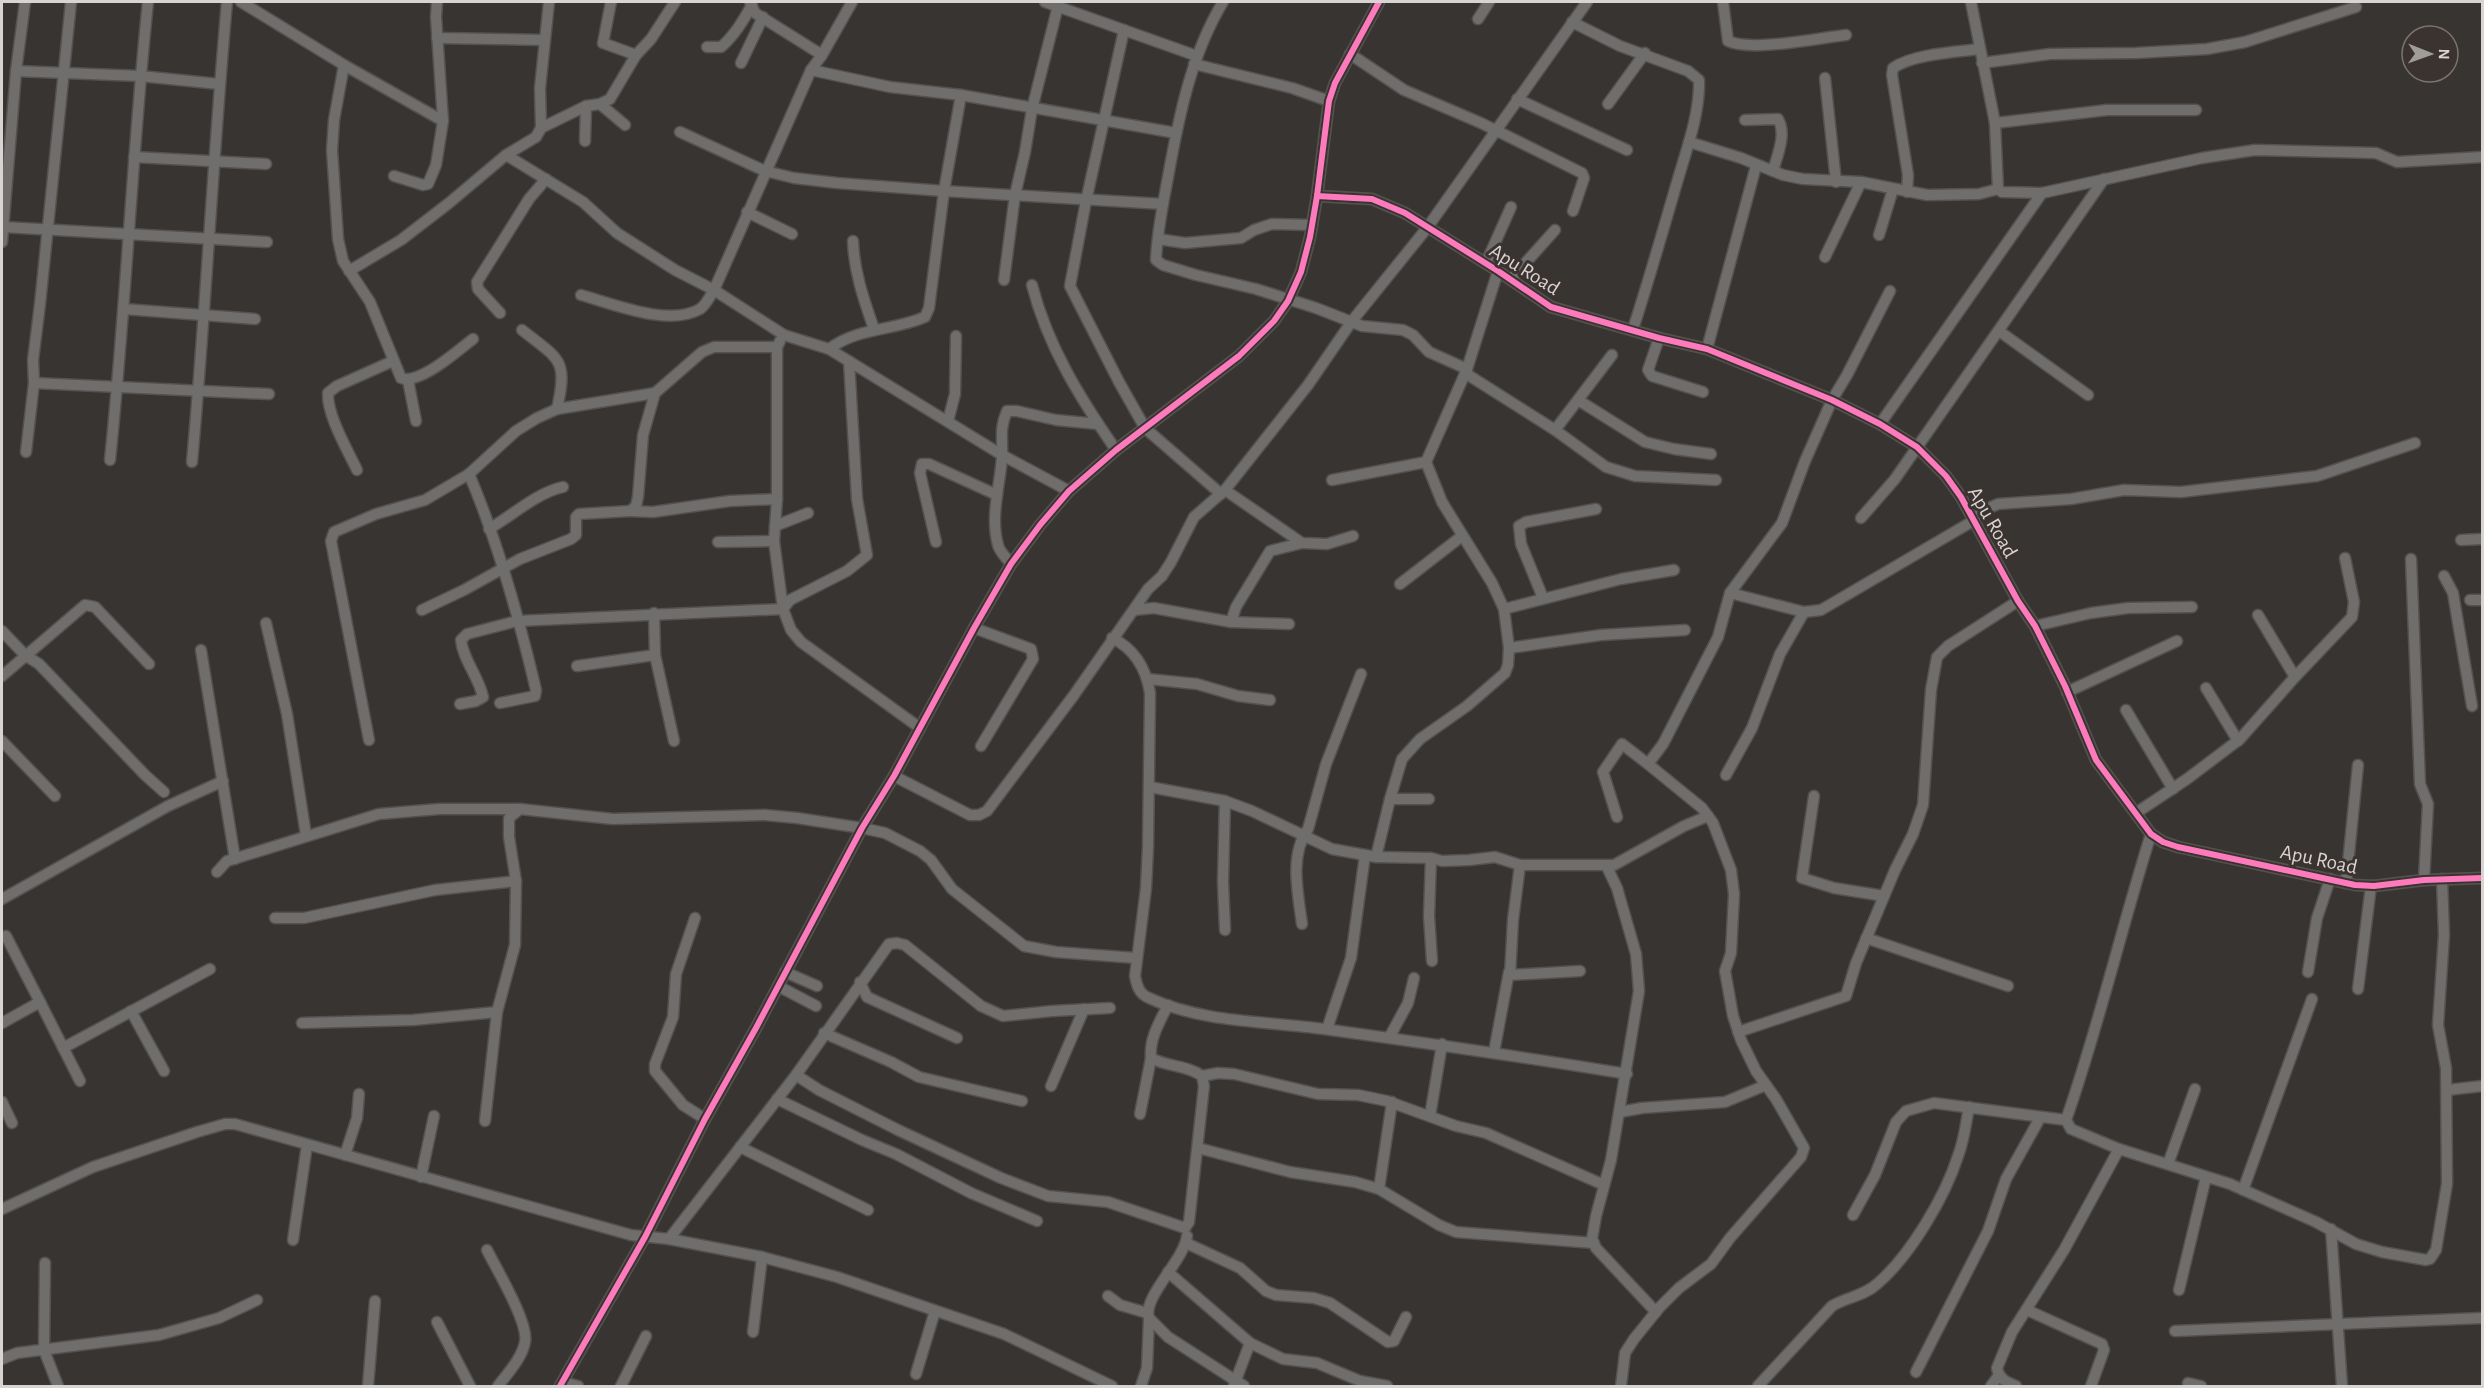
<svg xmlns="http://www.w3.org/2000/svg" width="2484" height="1388" viewBox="0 0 2484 1388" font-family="'Alegreya Sans',sans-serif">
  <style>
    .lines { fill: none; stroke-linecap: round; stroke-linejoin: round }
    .minor-casing { stroke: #54514f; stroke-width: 13 }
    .minor { stroke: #706e6d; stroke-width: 10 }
    .cycleway-casing { stroke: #3a3330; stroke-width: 10 }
    .cycleway { stroke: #fd7abc; stroke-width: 6 }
    .labels { text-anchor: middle; stroke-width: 6; stroke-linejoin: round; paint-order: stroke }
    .street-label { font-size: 21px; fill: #d8d4d2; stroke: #3a3330 }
  </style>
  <rect width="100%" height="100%" fill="#383432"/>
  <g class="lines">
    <g class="minor-casing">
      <g id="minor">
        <path d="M241,2L344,65L443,121"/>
        <path d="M750,2L755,13L822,55"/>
        <path d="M1045,2L1197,56"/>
        <path d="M1223,2C1191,55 1179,116 1168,177C1163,204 1157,232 1156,260L1163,265L1196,275L1256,289L1316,308L1362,326L1403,330L1413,335L1429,352L1467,369"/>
        <path d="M1723,2L1728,41C1752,52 1818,38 1846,35"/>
        <path d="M1971,2L1995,123L1998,189L2002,192L2042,193L2202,158L2255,150L2376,153L2397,162L2482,157"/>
        <path d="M1478,19L1489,2"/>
        <path d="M1572,22L1620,46L1688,71L1699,80C1700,113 1687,148 1678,179C1663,230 1649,280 1633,329"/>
        <path d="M1124,30L1086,201L1070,286L1119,382L1145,428L1221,494"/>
        <path d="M437,38L544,40"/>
        <path d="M707,47H721C734,36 743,21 752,5"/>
        <path d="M1350,54L1404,90L1481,123L1582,173L1584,178L1573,211"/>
        <path d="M636,55L651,39L675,2"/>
        <path d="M741,63L763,17"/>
        <path d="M1982,63L2050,54L2136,53L2207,49L2245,42L2356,7"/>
        <path d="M1194,64L1292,88L1329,101"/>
        <path d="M344,65L334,120L332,150L338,239L343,261L370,302L401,378C420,385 458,350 473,339"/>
        <path d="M811,70L890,87L961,95L1176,133"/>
        <path d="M16,71L140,76L219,84"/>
        <path d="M1825,78L1836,182"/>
        <path d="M1517,99L1627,150"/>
        <path d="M600,104L625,125"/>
        <path d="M1608,104L1645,53"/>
        <path d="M1745,120L1778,119C1787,134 1777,156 1773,171"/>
        <path d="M1995,123L2107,110H2196"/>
        <path d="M541,128L586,106L600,104L610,99L636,55L603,43L611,2"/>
        <path d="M680,132L765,171L794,178L837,183L944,191L1163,204"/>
        <path d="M585,141L586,106"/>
        <path d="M1689,142L1741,158L1783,175L1803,179L1861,182L1927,195L1979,194L1998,189"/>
        <path d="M506,155L583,202L617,233L675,270L714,290L784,335L829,349L1002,455L1069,491"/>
        <path d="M134,157L266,164"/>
        <path d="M394,176L423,185L428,184L436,165L443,121L436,17L437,2"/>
        <path d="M1907,192L1908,175L1892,75L1893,68C1913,54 1955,52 1980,49"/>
        <path d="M1317,196L1372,199L1405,213L1498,271L1551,307L1659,338L1707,349L1832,400L1880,424L1917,447L1946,476L1961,497L2018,601L2035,626L2065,686L2096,760L2151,834L2163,842L2178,847L2355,885L2374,886L2424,880L2482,878"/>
        <path d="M747,212L792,234"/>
        <path d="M3,227L267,242"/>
        <path d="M1879,235L1893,189"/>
        <path d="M1158,239L1185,243L1241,238L1254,230L1272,224L1312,225"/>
        <path d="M853,241C854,272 864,300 874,329"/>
        <path d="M2,242L16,71L25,2"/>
        <path d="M1825,257L1861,182"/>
        <path d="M1486,263L1511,207"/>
        <path d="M349,271L401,240L449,203L506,155L536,137L541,128L540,88L549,2"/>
        <path d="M1511,279L1555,230"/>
        <path d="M1004,280L1015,195L1025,152L1032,109L1059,2"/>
        <path d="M1032,285C1048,347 1080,398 1116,450"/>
        <path d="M581,295C613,304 669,327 700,309C706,305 710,296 714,290L811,70L822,55L852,2"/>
        <path d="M124,309L255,319"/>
        <path d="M500,313L478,289L477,282L529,199L546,179"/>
        <path d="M522,330C560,360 568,359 557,409"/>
        <path d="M1999,331L2088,395"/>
        <path d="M1659,338L1648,370L1652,376L1703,392"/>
        <path d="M780,341L777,347V499L774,541L783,609L791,630L801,642L920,728"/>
        <path d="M829,349C858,327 893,331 925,317L929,308L944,191L961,95"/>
        <path d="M1707,349L1756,166"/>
        <path d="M1465,373L1555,430L1606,467L1635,476L1716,480"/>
        <path d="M408,380L416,421"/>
        <path d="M34,383L269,394"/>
        <path d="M1578,400L1645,442L1674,449L1711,454"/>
        <path d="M948,421L955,394L956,336"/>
        <path d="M1880,424L2042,193"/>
        <path d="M1555,430L1612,355"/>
        <path d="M26,452L34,383L33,360L40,304L71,2"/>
        <path d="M110,460C126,307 132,154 148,2"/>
        <path d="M192,462C206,308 213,155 227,2"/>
        <path d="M357,470C347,449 327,415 328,393L337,386L393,361"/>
        <path d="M469,474C498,542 519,618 536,690L535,696L500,703"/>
        <path d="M1332,480L1426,462"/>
        <path d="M1225,490L1302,543L1327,544L1353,536"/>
        <path d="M630,511L653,512L730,501L777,499"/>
        <path d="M1861,518L1895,479L2104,179"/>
        <path d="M775,526L808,513"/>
        <path d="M489,529C513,515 536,493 563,487"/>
        <path d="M2461,540L2482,539"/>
        <path d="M718,542L774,541"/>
        <path d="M936,542L920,473L922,464H929L997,495"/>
        <path d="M2411,559L2420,784L2428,804L2424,880"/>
        <path d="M1011,564C1007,558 1000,553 998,545C990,516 1000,486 1002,457C1003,439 999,429 1007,411H1017L1056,420L1098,424"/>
        <path d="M2444,576L2453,593L2472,706"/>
        <path d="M1400,584L1462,536"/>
        <path d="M1730,593L1804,612L1821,610L1973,521L1982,511L1998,504L2071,499L2124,490L2181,492L2317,476L2415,443"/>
        <path d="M1543,598L1521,544L1519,526L1526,522L1596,509"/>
        <path d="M2470,600H2482"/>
        <path d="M1504,609L1621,579L1674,570"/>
        <path d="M422,610L464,590L520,559L571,539L576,535V517L579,514L630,511L636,506L638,497L643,435L655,393"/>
        <path d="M1134,610L1154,608L1231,622L1289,624"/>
        <path d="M654,613L655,655L674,741"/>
        <path d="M2258,615L2295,677"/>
        <path d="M1231,622L1236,607L1270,551L1302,543"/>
        <path d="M266,623L287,714L306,835"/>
        <path d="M2035,626L2091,613L2128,608L2192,607"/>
        <path d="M974,628L1031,649L1033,659L981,746"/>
        <path d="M2,631L25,655L39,664L145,775L164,792"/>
        <path d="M1112,638C1135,649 1146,668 1150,693L1148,847L1146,888L1135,976C1137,986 1139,994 1149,998C1203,1023 1266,1021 1324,1029C1425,1043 1526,1057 1627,1074"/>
        <path d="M1509,648L1601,635L1685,630"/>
        <path d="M201,650L235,859"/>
        <path d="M577,666L655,655"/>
        <path d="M2,676L85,605L95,607L149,664"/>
        <path d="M1148,679L1197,684L1238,696L1270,700"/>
        <path d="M2206,688L2238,741"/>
        <path d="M2067,692L2177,641"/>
        <path d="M460,704L476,701L483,697C479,677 463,660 461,640L467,634L517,621L783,609L790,600L847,571L867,555L857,499L849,361"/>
        <path d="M2126,710L2173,789"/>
        <path d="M369,740L331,541L334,532L376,514L425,500L469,474L516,431L537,418L557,409L655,393L702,352L714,347H777"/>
        <path d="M2,741L55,796"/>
        <path d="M1726,775L1752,728L1780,654L1804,612"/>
        <path d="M894,776L970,815H979L987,811L1074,695L1148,589L1162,576L1171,562L1194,517L1225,490L1308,385L1352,321L1427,228L1587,2"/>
        <path d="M1150,787L1225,801L1252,811L1332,849L1365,855L1351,958L1327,1029"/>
        <path d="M1814,796L1802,878L1834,888L1884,896"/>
        <path d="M1390,799H1429"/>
        <path d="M1225,801L1223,882L1225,930"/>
        <path d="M2136,813L2187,779L2240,739L2295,677L2352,617L2354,602L2345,558"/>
        <path d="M1617,817L1603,772L1622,744L1648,764"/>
        <path d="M2151,834C2121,929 2099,1026 2066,1120L2071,1129L2119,1149L2230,1184L2316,1222L2356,1244L2382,1252L2426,1260L2430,1259L2436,1250L2447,1184L2446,1068L2438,1025L2444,935L2442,879"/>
        <path d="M1365,855L1376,857L1390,799L1402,759L1420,739L1467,706L1505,673L1508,665L1509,648L1504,609L1492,583L1442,502L1426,462L1467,369L1498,271"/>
        <path d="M1376,857L1431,858L1442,861L1469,860L1495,857L1520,865H1614L1684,826L1708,816"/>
        <path d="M1431,858L1429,916L1432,961"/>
        <path d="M1520,865L1513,920L1510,975L1580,971"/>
        <path d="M1607,867L1617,888L1636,954L1639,991L1611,1160L1596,1216L1592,1239L1596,1248L1656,1312"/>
        <path d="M217,872L227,861L379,814L439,809H520L613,819L765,815L797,818L862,828L885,833L920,851L931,860L952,889L1024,946L1056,952L1136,958"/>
        <path d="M2346,883L2358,765"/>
        <path d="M2,899L168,806L223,781"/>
        <path d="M275,918H304L435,890L516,881"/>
        <path d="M695,918L676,974L673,1017L655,1064V1071L683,1105L705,1119"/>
        <path d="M1302,924C1298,894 1289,855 1308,829L1326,764L1361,674"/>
        <path d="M1866,938L2008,986"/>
        <path d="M785,972L817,986"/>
        <path d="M2308,972L2317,918L2330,879"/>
        <path d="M860,982L867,997L957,1038"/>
        <path d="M778,986L816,1006"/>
        <path d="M2358,989L2371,886"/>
        <path d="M40,1002L80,1081"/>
        <path d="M131,1011L164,1071"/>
        <path d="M2,1023L40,1002L6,936"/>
        <path d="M302,1023L413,1020L497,1012"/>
        <path d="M1738,1032L1846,996L1856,963L1895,870L1913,834L1923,805L1931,690L1937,657L1948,646L2018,601"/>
        <path d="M824,1033L891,1062L919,1077L1022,1101"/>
        <path d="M1389,1038L1408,1003L1414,978"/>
        <path d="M63,1048L210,969"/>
        <path d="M1494,1052L1509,972"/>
        <path d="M796,1075L819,1090L898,1130L1001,1178L1048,1196L1108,1202L1185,1228L1189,1222L1204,1086L1202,1076C1187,1065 1167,1067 1151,1058C1149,1039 1160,1021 1168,1005"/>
        <path d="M1202,1076L1218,1073L1234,1074L1318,1094L1358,1095L1387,1101L1456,1126L1486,1133L1604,1185"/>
        <path d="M1051,1086L1084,1009"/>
        <path d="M2447,1090L2482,1086"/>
        <path d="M777,1099L862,1140L896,1154L971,1193L1037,1221"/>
        <path d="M2,1102L12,1123"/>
        <path d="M1620,1112L1642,1108L1725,1102L1766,1085"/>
        <path d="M1140,1114L1151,1058"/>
        <path d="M1430,1116L1442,1044"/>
        <path d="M485,1121L497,1012L515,945L516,881L509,837V818L520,809"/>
        <path d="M740,1147L868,1210"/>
        <path d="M1198,1148L1290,1172L1355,1182L1379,1189L1439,1225L1456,1232L1594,1243"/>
        <path d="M345,1155L357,1118L359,1094"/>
        <path d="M2168,1164L2195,1089"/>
        <path d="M421,1177L434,1116"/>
        <path d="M1379,1189L1392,1102"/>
        <path d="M2243,1190L2312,999"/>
        <path d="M2,1209L93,1167L197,1132L225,1124H235L631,1235L669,1239L762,1257L837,1277L1004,1334L1112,1386"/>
        <path d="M1853,1215L1875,1175L1896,1122L1906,1111L1934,1103L2066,1120"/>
        <path d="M2331,1229L2342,1386"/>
        <path d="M1187,1236C1184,1261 1142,1297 1149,1318L1168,1337L1244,1386"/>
        <path d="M669,1239L796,1075L889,944L897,943L905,945L981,1006L1003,1016L1052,1011L1110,1008"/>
        <path d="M293,1240L307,1145"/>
        <path d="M1186,1243L1240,1268L1266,1291L1276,1295L1314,1298L1330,1303L1388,1342L1394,1341L1406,1317"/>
        <path d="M487,1250C497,1270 529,1323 525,1342C522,1358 508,1373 498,1386"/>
        <path d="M45,1263L44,1350L58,1386"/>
        <path d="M1168,1272L1250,1343L1283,1359L1317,1363L1360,1381L1387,1386"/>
        <path d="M2179,1290L2206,1177"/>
        <path d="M1108,1296L1120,1305L1147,1313"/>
        <path d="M2027,1310L2102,1344L2104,1350L2091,1386"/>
        <path d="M437,1322L470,1386"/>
        <path d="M2175,1331L2482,1318"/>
        <path d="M753,1332L762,1257"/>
        <path d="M2,1359L17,1353L159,1335L219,1318L257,1300"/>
        <path d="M1916,1372L1988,1231L2006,1179L2040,1118"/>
        <path d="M916,1374L935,1311"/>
        <path d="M563,1382L578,1386"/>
        <path d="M2188,1383L2201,1386"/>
        <path d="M1234,1385L1250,1343"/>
        <path d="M368,1386L375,1301"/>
        <path d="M560,1386L645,1237L705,1119L756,1028L862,828L894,776L974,628L1011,564L1040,525L1069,491L1116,450L1239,356L1274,321L1288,301L1301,272L1310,237L1317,196L1329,101L1335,83L1379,2"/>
        <path d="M621,1386L646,1336"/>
        <path d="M1141,1386L1147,1368L1149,1318"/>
        <path d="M1621,1386L1625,1353L1634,1339L1659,1308L1679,1288L1711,1264L1730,1238L1801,1157L1804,1148L1776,1099L1756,1071L1741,1040L1733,1016L1725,971L1731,953L1734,894L1731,870L1713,823L1702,808L1648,764L1663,744L1718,637L1730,593L1782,523L1805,461L1832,400L1847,375L1890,291"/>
        <path d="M1758,1386L1832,1306C1847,1297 1864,1296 1877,1284C1910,1256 1945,1197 1958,1156C1964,1141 1966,1123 1969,1107"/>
        <path d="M1991,1386L1999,1375"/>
        <path d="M2016,1386C2006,1382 1999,1379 1997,1368L2012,1332L2064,1250L2119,1149"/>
      </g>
    </g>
    <use href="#minor" class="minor"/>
    <g class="cycleway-casing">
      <g id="cycleway">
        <path d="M1317,196L1372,199L1405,213L1498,271L1551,307L1659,338L1707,349L1832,400L1880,424L1917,447L1946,476L1961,497L2018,601L2035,626L2065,686L2096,760L2151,834L2163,842L2178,847L2355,885L2374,886L2424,880L2482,878"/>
        <path d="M560,1386L645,1237L705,1119L756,1028L862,828L894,776L974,628L1011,564L1040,525L1069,491L1116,450L1239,356L1274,321L1288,301L1301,272L1310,237L1317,196L1329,101L1335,83L1379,2"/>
      </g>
    </g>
    <use href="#cycleway" class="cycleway"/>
  </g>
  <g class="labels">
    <g class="street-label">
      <text transform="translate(1525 269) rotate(32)" y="7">Apu Road</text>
      <text transform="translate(1993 522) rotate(60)" y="7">Apu Road</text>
      <text transform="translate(2319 859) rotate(12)" y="7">Apu Road</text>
    </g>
  </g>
  <rect width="2484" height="1388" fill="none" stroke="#d8d4d2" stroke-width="6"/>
  <g transform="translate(2430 54) rotate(91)"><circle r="28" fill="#3a3330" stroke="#797371" stroke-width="1.5"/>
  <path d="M0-4.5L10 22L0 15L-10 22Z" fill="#a09c9a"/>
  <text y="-9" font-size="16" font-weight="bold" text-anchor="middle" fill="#d8d4d2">N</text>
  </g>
</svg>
